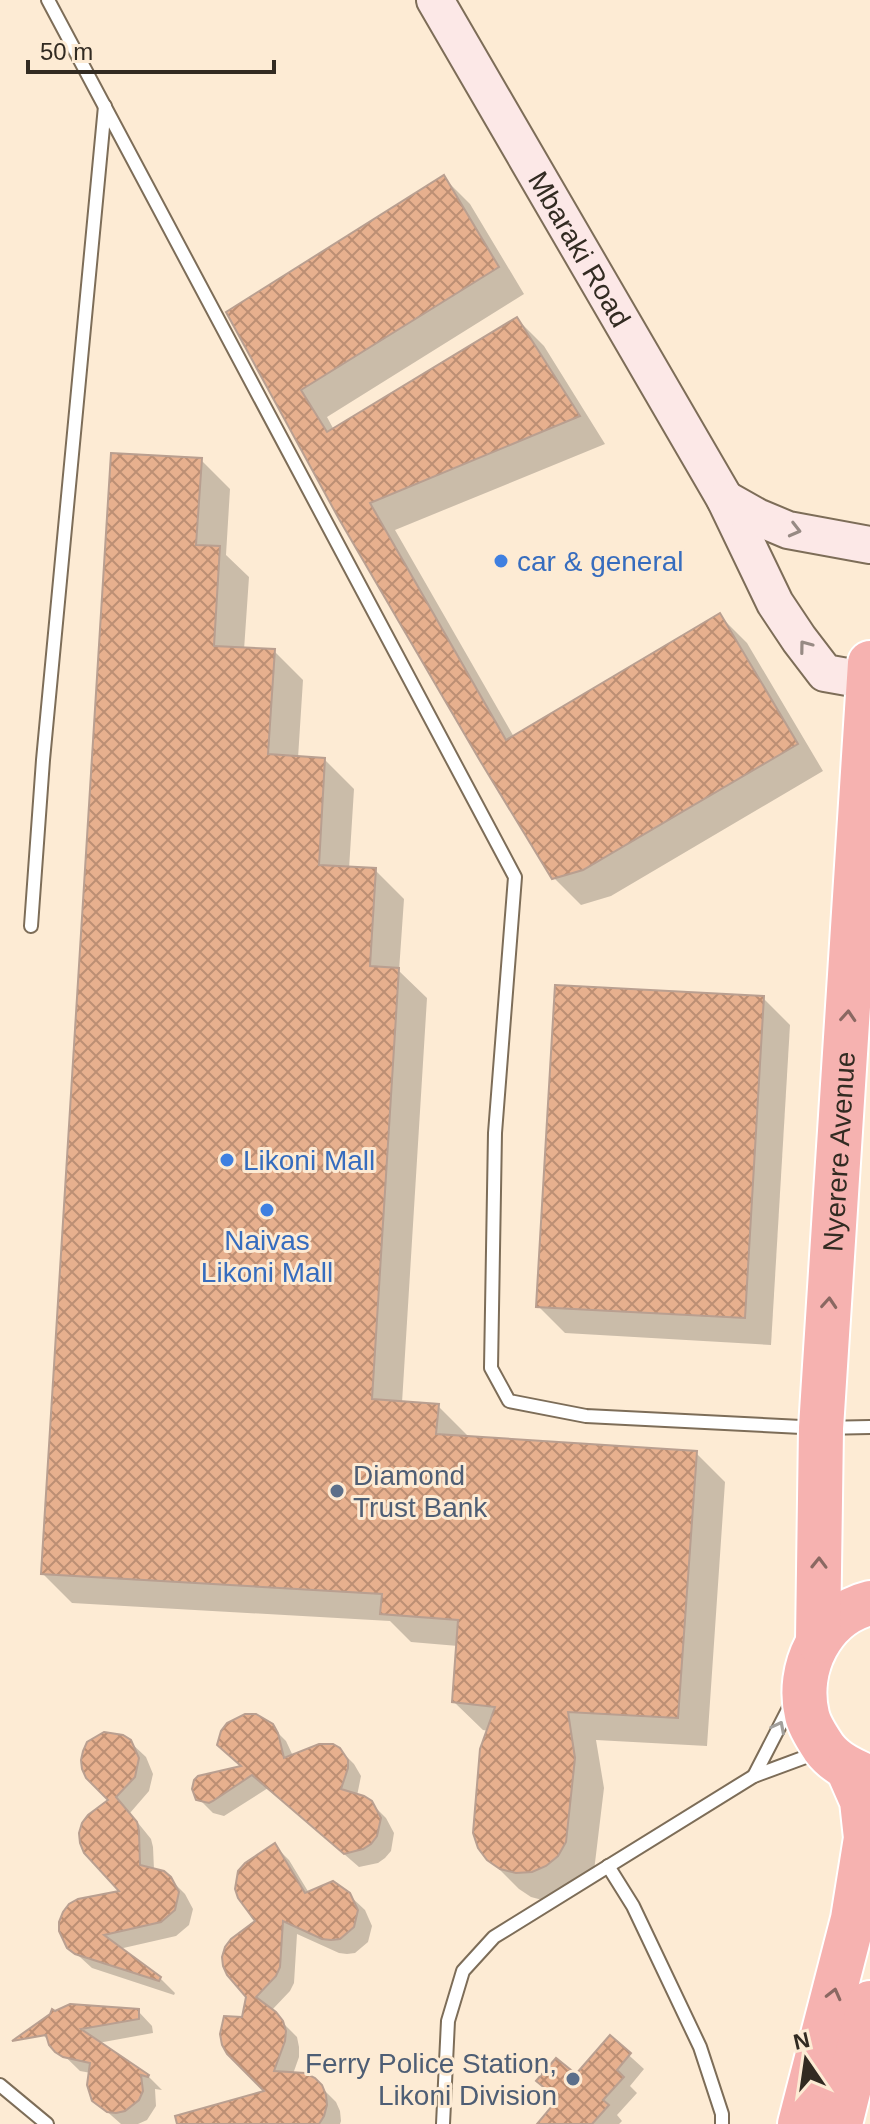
<svg xmlns="http://www.w3.org/2000/svg" width="870" height="2124" viewBox="0 0 870 2124" font-family="Arial,sans-serif">
  <style>
    .shadow { fill: #0003 }
    .building { fill: url(#building-cross-hatch); stroke: #b99f90; stroke-width: 2 }
    .lines { fill: none; stroke-linecap: round; stroke-linejoin: round }
    .lane-casing { stroke: #7d6d58; stroke-width: 16 }
    .secondary-casing { stroke: #7d6d58; stroke-width: 40 }
    .highway-casing { stroke: #fff; stroke-width: 48 }
    .lane { stroke: #fff; stroke-width: 12 }
    .secondary { stroke: #fce8e7; stroke-width: 36 }
    .highway { stroke: #f6b2b0; stroke-width: 44 }
    .oneway { stroke: #978a84 }
    .oneway2 { stroke: #8a6862 }
    .oneway3 { stroke: #a3a09c }
    .shop-dot { fill: #3f7fe0; stroke: #fdebd4; stroke-width: 3 }
    .service-dot { fill: #5c6f8a; stroke: #fdebd4; stroke-width: 3 }
    .labels { text-anchor: middle; stroke-width: 6; stroke-linejoin: round; paint-order: stroke }
    .street-label { font-size: 28px; fill: #322b22; stroke: #fdebd4 }
    .shop-label { font-size: 28px; fill: #366cbe; stroke: #fdebd4; text-anchor: start }
    .service-label { font-size: 28px; fill: #4e5e75; stroke: #fdebd4; text-anchor: start }
  </style>
  <defs>
    <pattern id="building-cross-hatch" width="8" height="8" patternUnits="userSpaceOnUse" patternTransform="scale(2)"><rect width="8" height="8" fill="#e7b08e"/><path d="M0 0l8 8M0 8l8-8" fill="none" stroke="#bc8f74"/></pattern>
  </defs>
  <rect width="100%" height="100%" fill="#fdebd4"/>
  <g class="shadow">
    <path d="M443,177L470,204L524,294L327,417L334,430L517,319L544,346L605,444L395,530L514,737L720,616L747,643L823,771L611,896L581,905L554,878L229,313Z"/>
    <path d="M201,460L230,489L226,555L249,577L244,650L274,651L303,680L298,758L325,760L354,789L349,869L375,870L404,899L399,971L427,998L402,1403L438,1406L467,1435L466,1438L696,1453L725,1482L707,1746L596,1740L604,1788L594,1871L587,1885L575,1895L561,1901H546L531,1897L519,1889L489,1859V1731L483,1730L454,1702L458,1646L411,1642L390,1621L72,1603L43,1574Z"/>
    <path d="M763,998L790,1025L771,1345L565,1333L538,1306Z"/>
    <path d="M271,1726L286,1741L293,1756L339,1749L354,1764L361,1776L357,1796L371,1803L386,1818L394,1833L391,1851L385,1858L378,1863L359,1867L268,1788L224,1816L213,1813L198,1798L243,1767Z"/>
    <path d="M130,1742L146,1757L153,1774L149,1791L130,1813L151,1839L153,1847L154,1870L169,1878L185,1894L193,1909L189,1925L176,1936L119,1949L160,1978L175,1993L174,1995L92,1968L69,1947L123,1893L111,1800Z"/>
    <path d="M275,1846L289,1860L309,1893L349,1895L365,1910L372,1926L368,1942L355,1953L347,1954L339,1953L297,1934L294,1983L290,1991L271,2011L297,2037L299,2047V2057L293,2074L314,2080L336,2102L340,2111L341,2121L340,2124H202L268,2092L244,2019L257,1922Z"/>
    <path d="M138,2011L152,2026L153,2033L98,2043L148,2076L162,2090L155,2089L156,2106L147,2120L138,2124H121L94,2100L91,2073L80,2071L43,2035Z"/>
    <path d="M610,2038L644,2069L630,2086L637,2093L617,2115L622,2121L619,2124H553L576,2077Z"/>
  </g>
  <g class="building">
    <path d="M444,175L499,267L301,390L327,432L517,317L580,416L370,503L506,740L720,613L798,744L583,870L552,879L479,759L339,519L226,312Z"/>
    <path d="M111,453L202,458L196,545L220,546L214,646L275,649L268,754L325,758L319,865L376,868L370,966L399,968L372,1399L439,1404L436,1434L697,1451L678,1718L568,1712L575,1758L566,1842L558,1856L546,1866L532,1872L516,1873L500,1869L487,1860L478,1848L473,1833L480,1749L495,1707L452,1702L458,1620L380,1614L382,1594L41,1574Z"/>
    <path d="M555,985L764,996L745,1318L536,1307Z"/>
    <path d="M245,1714H256L273,1724L278,1733L284,1758L319,1744H333L340,1748L348,1760V1768L341,1789L364,1796L372,1801L381,1818L377,1836L371,1844L363,1849L344,1854L252,1775L213,1801L209,1803L196,1800L192,1789L194,1780L198,1776L241,1766L217,1745L221,1731L227,1723Z"/>
    <path d="M104,1732L123,1735L131,1740L139,1758L135,1777L116,1797L137,1822L139,1831L140,1865L164,1871L171,1877L179,1892L175,1910L161,1922L104,1935L161,1977L159,1981L75,1954L67,1948L59,1931V1922L63,1912L69,1904L78,1899L119,1891L84,1853L80,1843L79,1833L82,1823L88,1815L108,1800L86,1778L82,1769L81,1760L83,1751L87,1742Z"/>
    <path d="M275,1843L305,1893L333,1881L350,1893L358,1910L354,1927L340,1939L331,1940L322,1939L283,1921L280,1967L276,1976L256,1997L276,2012L283,2021L286,2031L285,2041L274,2071L305,2073L315,2078L322,2085L326,2095L327,2105L324,2116L319,2124H177L175,2116L264,2091L227,2054L222,2045L220,2034L224,2016L242,2017L246,1997L227,1975L223,1966L222,1957L225,1947L231,1939L255,1921L238,1898L235,1889L238,1871L245,1863Z"/>
    <path d="M70,2004L139,2009V2019L81,2029L149,2075L148,2077L141,2075L143,2091L139,2100L125,2111L116,2113L107,2112L92,2101L87,2085L90,2063L63,2057L55,2052L49,2045L46,2035L12,2041L50,2014L52,2009L55,2011Z"/>
    <path d="M610,2035L631,2053L617,2070L624,2077L603,2100L609,2105L592,2124H537L558,2099L536,2081L556,2058L576,2074Z"/>
  </g>
  <g class="lines">
    <g class="lane-casing">
      <g id="lane">
        <path d="M48,0L515,877L495,1133L491,1368L509,1401L586,1416L821,1428L870,1427"/>
        <path d="M31,926L43,760L105,106"/>
        <path d="M754,1776L791,1704"/>
        <path d="M608,1866L633,1906L700,2047L722,2114V2124"/>
        <path d="M0,2085L47,2124"/>
        <path d="M443,2124L448,2021L463,1971L494,1937L754,1776L819,1752"/>
      </g>
    </g>
    <g class="secondary-casing">
      <g id="secondary">
        <path id="s1" d="M435,0L725,499L775,603L799,639L825,673L870,681"/>
        <path d="M725,499L757,517L788,530L870,545"/>
      </g>
    </g>
    <g class="highway-casing">
      <g id="highway">
        <path d="M870,1603C821,1615 796,1669 807,1715C809,1725 818,1739 824,1748C835,1763 853,1771 870,1778"/>
        <path id="s2" d="M818,1641L821,1428L870,663"/>
        <path d="M800,2124L853,1919L866,1838L862,1801L848,1769"/>
        <path d="M840,2124L870,2003"/>
      </g>
    </g>
    <use href="#lane" class="lane"/>
    <use href="#secondary" class="secondary"/>
    <use href="#highway" class="highway"/>
  </g>
  <defs><path id="oneway-chevron" d="M-2-3.5L2.5 0L-2 3.5" fill="none" stroke-width="1.6" stroke-linecap="round" stroke-linejoin="round" transform="scale(2)"/></defs>
  <g class="oneway">
    <use href="#oneway-chevron" transform="translate(795 530) rotate(14)"/>
    <use href="#oneway-chevron" transform="translate(805 646) rotate(-127)"/>
  </g>
  <g class="oneway2">
    <use href="#oneway-chevron" transform="translate(848 1016) rotate(-86)"/>
    <use href="#oneway-chevron" transform="translate(829 1303) rotate(-86)"/>
    <use href="#oneway-chevron" transform="translate(819 1563) rotate(-89)"/>
    <use href="#oneway-chevron" transform="translate(834 1994) rotate(-76)"/>
  </g>
  <use class="oneway3" href="#oneway-chevron" transform="translate(779 1727) rotate(-63)"/>
  <g class="shop-dot">
    <circle cx="501" cy="561" r="8"/>
    <circle cx="227" cy="1160" r="8"/>
    <circle cx="267" cy="1210" r="8"/>
  </g>
  <g class="service-dot">
    <circle cx="337" cy="1491" r="8"/>
    <circle cx="573" cy="2079" r="8"/>
  </g>
  <g class="labels">
    <g class="street-label">
      <text dy="10" stroke="none"><textPath href="#s1" startOffset="288">Mbaraki Road</textPath></text>
      <text dy="10" stroke="none"><textPath href="#s2" startOffset="490">Nyerere Avenue</textPath></text>
    </g>
    <g class="shop-label">
      <text x="517" y="571">car &amp; general</text>
      <text x="243" y="1170">Likoni Mall</text>
      <text x="267" y="1250" text-anchor="middle">Naivas<tspan x="267" dy="32">Likoni Mall</tspan></text>
    </g>
    <g class="service-label">
      <text x="353" y="1485">Diamond<tspan x="353" dy="32">Trust Bank</tspan></text>
      <text x="557" y="2073" text-anchor="end">Ferry Police Station,<tspan x="557" dy="32">Likoni Division</tspan></text>
    </g>
  </g>
  <g transform="translate(806 2060) rotate(347)" stroke="#fdebd4" stroke-width="6" paint-order="stroke">
  <path d="M0-6L14 30L0 20L-14 30Z" fill="#322b22"/>
  <text y="-12" font-size="22" font-weight="bold" text-anchor="middle" fill="#322b22">N</text>
  </g>
  <path d="M28 60v12h246v-12" fill="none" stroke="#322b22" stroke-width="4"/>
  <text x="40" y="60" font-size="24" fill="#322b22" stroke="#fdebd4" stroke-width="6" paint-order="stroke">50 m</text>
</svg>
